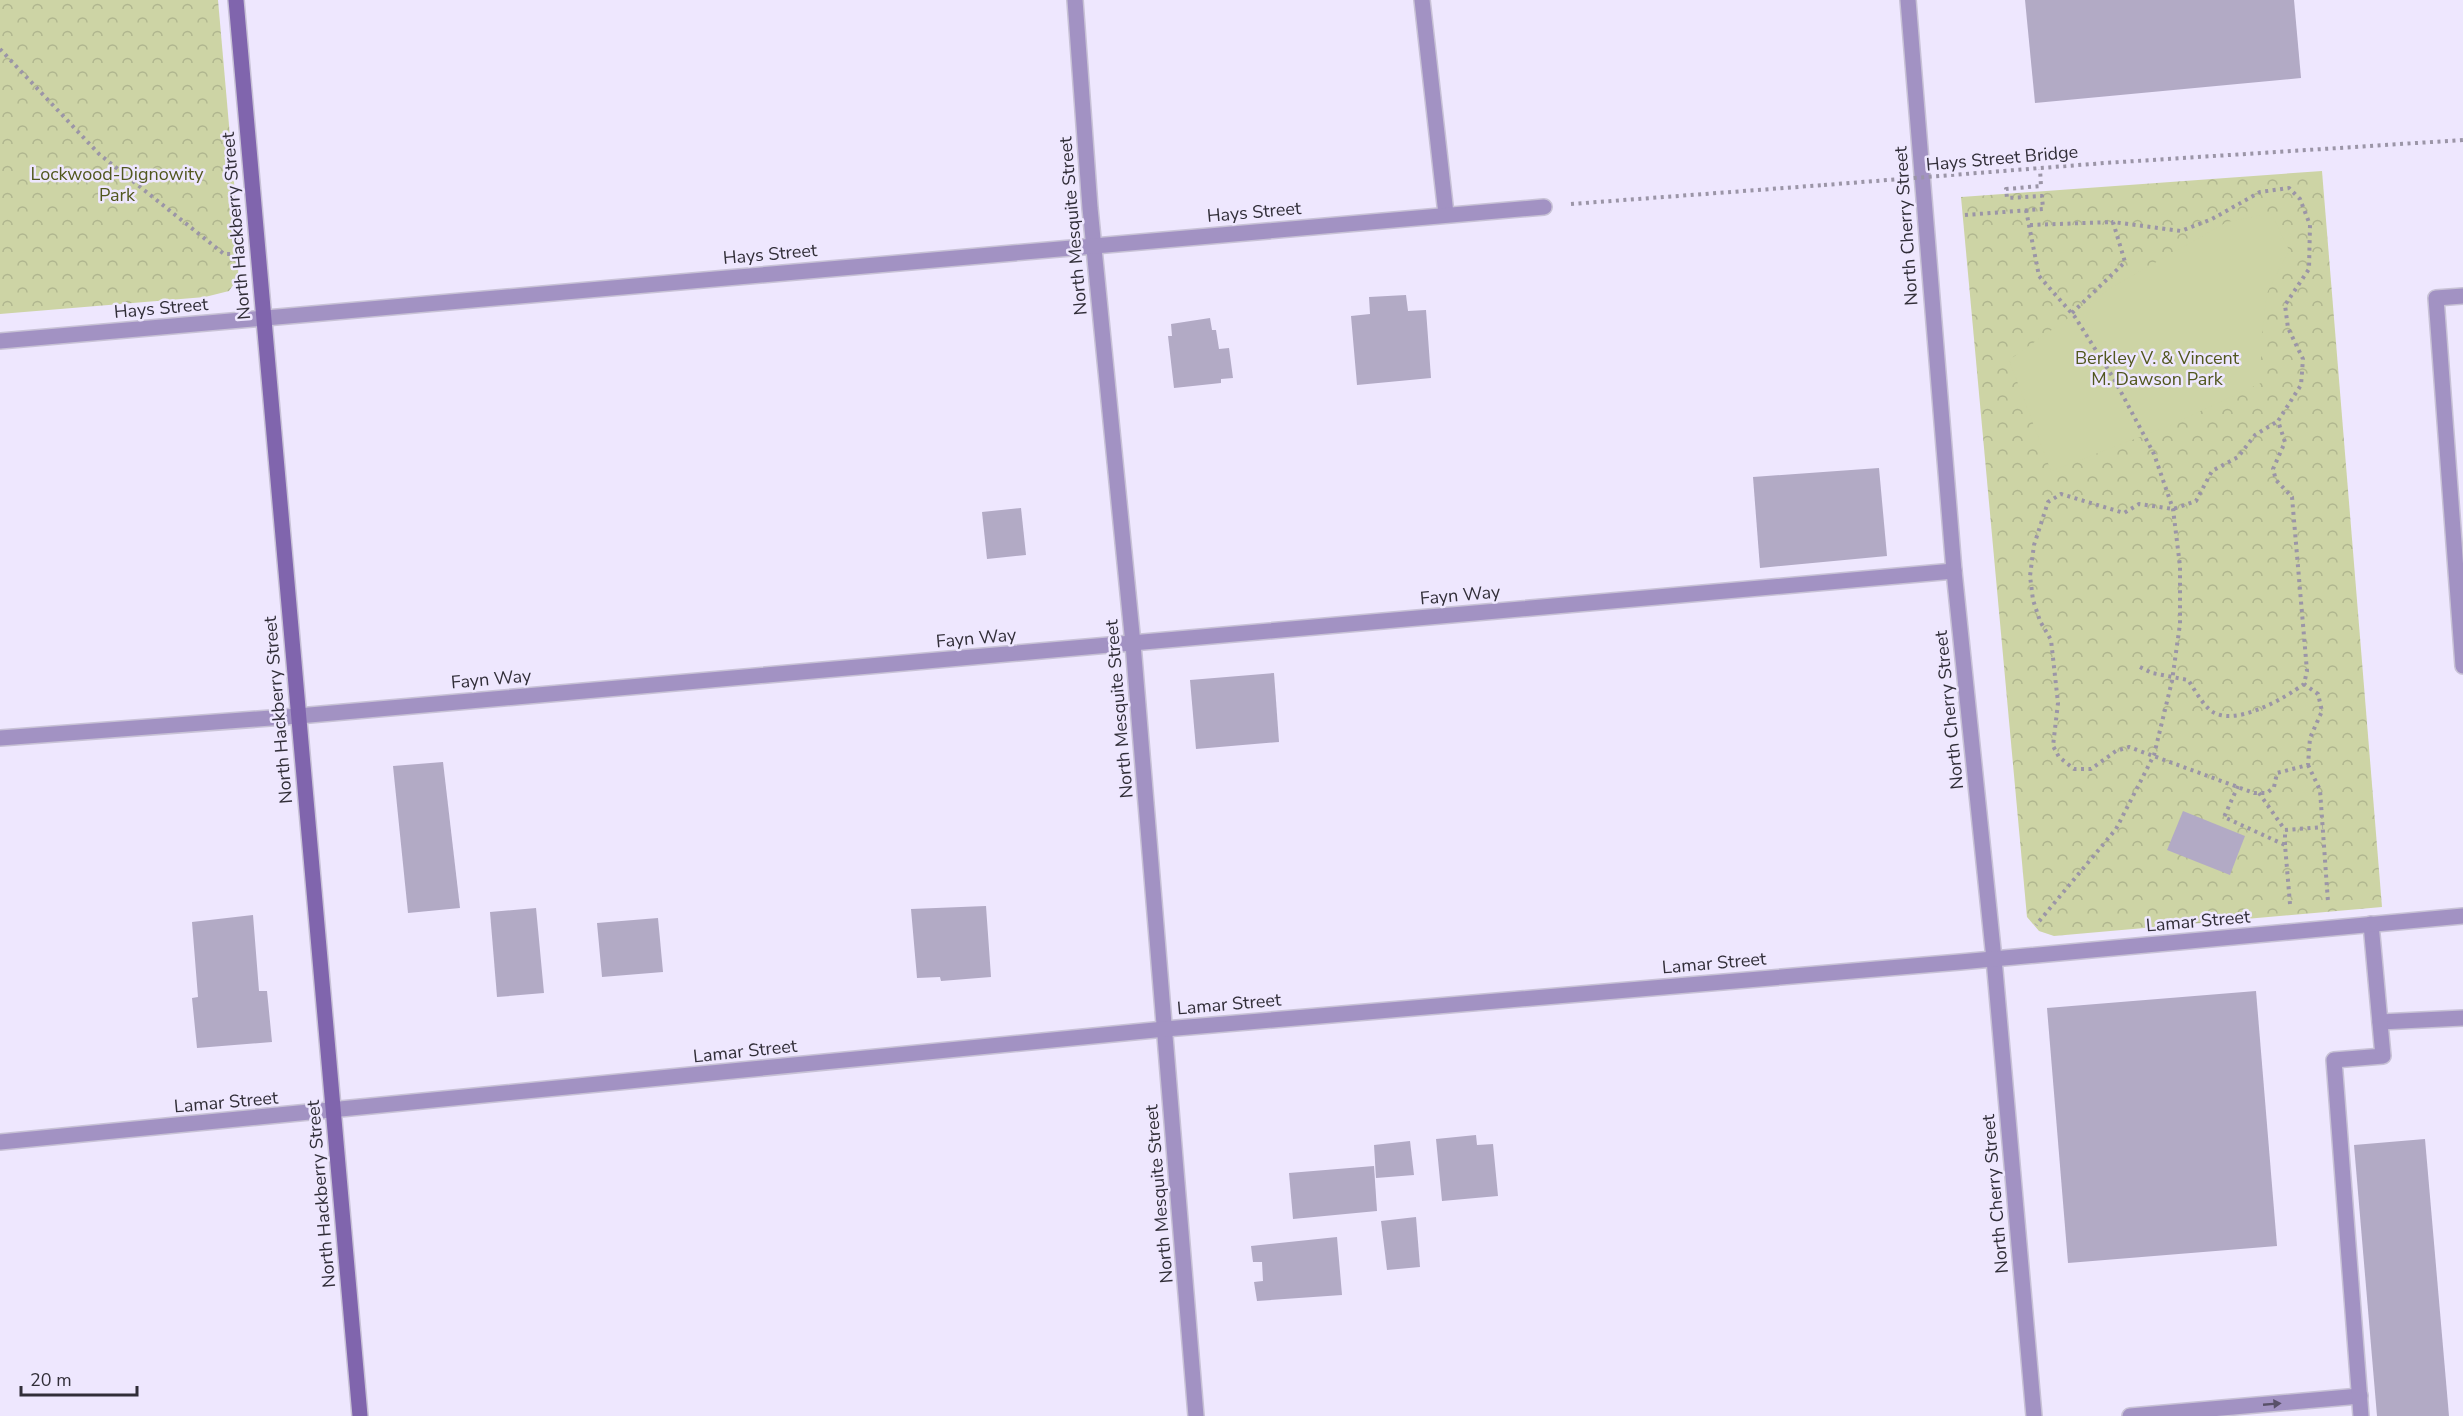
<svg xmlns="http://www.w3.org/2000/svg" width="2463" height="1416" viewBox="0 0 2463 1416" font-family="'Nunito Sans',sans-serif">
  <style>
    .park { fill: url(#park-crowns) }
    .pitch { fill: #cdd4a5 }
    .building { fill: #b2aac5 }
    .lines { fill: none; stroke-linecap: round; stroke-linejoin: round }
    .lane-casing { stroke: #c8c2d6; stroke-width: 18 }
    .street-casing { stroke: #c8c2d6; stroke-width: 18 }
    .secondary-casing { stroke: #c8c2d6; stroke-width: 18 }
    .path { stroke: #9b95a7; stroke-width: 4; stroke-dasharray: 3 4.5; stroke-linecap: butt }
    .lane { stroke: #a292c3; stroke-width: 15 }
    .street { stroke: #a292c3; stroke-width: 15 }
    .secondary { stroke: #8065ad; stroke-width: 15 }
    .path-bridge { stroke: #9b95a7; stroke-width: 4; stroke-dasharray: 3 4.5; stroke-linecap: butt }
    .oneway { fill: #595169 }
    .labels { text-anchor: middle; stroke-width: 5; stroke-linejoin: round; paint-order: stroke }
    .street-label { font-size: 18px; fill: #312e38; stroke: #eee7fe }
    .park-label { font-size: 18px; fill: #51571e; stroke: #eee7fe }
  </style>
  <defs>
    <pattern id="park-crowns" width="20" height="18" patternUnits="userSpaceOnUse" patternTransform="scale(1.5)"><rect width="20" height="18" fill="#cdd4a5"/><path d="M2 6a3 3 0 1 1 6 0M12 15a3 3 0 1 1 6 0" fill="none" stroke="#b0b68f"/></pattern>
  </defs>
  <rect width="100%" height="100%" fill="#eee7fe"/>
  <g class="park">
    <path d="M0,0H218L239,239L238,278L229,291L205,297L0,314Z"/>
    <path d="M2322,171L2382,907L2054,936L2039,931L2027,917L1961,197Z"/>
  </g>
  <path class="pitch" d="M2271,213L2289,250L2267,293L2261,341V383L2166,427L2051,471L2009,360L2114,286L2227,222Z"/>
  <g class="building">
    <path d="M2025,0H2294L2301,78L2035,103Z"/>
    <path d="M1406,295L1408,311L1426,310L1431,378L1357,385L1351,316L1370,314L1369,297Z"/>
    <path d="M1210,318L1212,330H1216L1219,349L1229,348L1233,378L1221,379V383L1174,388L1168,336H1172L1171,324Z"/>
    <path d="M1879,468L1887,556L1760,568L1753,477Z"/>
    <path d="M1021,508L1026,555L987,559L982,512Z"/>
    <path d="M1274,673L1279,742L1196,749L1190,680Z"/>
    <path d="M443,762L460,908L408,913L393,766Z"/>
    <path d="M2183,811L2245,836L2230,875L2167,850Z"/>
    <path d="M986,906L991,977L941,981L940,977L917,978L911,909Z"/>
    <path d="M536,908L544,993L497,997L490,912Z"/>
    <path d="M253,915L259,991H267L272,1042L197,1048L192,998L198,997L192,922Z"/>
    <path d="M658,918L663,972L602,977L597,923Z"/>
    <path d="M2256,991L2277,1246L2068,1263L2047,1008Z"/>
    <path d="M1476,1135L1477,1145L1493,1144L1498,1196L1442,1201L1436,1139Z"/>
    <path d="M2425,1139L2449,1416H2377L2354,1145Z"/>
    <path d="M1410,1141L1414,1175L1376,1178L1374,1145Z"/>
    <path d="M1374,1166L1377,1211L1293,1219L1289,1173Z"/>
    <path d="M1416,1217L1420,1267L1387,1270L1381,1221Z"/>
    <path d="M1337,1237L1342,1295L1257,1301L1254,1282L1263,1281L1262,1262H1253L1251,1246Z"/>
  </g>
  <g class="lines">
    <g class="lane-casing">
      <g id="lane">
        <path d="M1422,0L1446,214"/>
        <path d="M2463,296L2436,298L2463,666"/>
        <path d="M0,738L298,716L1954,571"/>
        <path d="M2380,1022L2463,1018"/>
        <path d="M2130,1416L2360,1396"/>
        <path d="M2361,1416L2334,1060L2383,1056L2371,924"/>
      </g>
    </g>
    <g class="street-casing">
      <g id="street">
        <path d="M1075,0L1090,208L1133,644L1196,1416"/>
        <path d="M1908,0L1954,571L1994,959L2034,1416"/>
        <path d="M0,341L1544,207"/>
        <path d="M0,1142L1165,1029L1960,962L2463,916"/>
      </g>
    </g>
    <g class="secondary-casing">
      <path id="secondary" d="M236,0L360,1416"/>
    </g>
    <g class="path">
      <path d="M0,49L99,154L224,254H231"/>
      <path d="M1571,204L1824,185"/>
      <path d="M2026,210L2039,276L2075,317L2114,379L2154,454L2173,509L2180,566V624L2172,681L2154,755L2116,829L2036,925"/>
      <path d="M1965,215L2043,209L2042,196L2007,198L2006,189L2041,186L2040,169"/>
      <path d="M2030,225L2113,222"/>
      <path d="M2072,313L2125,262L2113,222L2181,231L2212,219L2260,192L2289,188L2300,199L2310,225L2309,269L2285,305L2288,328L2303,359L2301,385L2278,421L2285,442L2273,469L2276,480L2292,497L2307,671L2304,684L2318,694L2322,711L2310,738L2308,765L2277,773L2274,787L2267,793H2254L2129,747L2116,751L2091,769H2074L2059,757L2053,746L2058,703L2051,640L2040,621L2033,600L2030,576L2034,545L2048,502L2061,494L2124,513L2139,504L2173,509L2196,501L2212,471L2238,457L2255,435L2278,421"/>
      <path d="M2140,667L2152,673L2188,680C2195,690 2201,702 2210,710C2233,729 2285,698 2304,684"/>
      <path d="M2308,765L2320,790L2328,902"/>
      <path d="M2238,786L2224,817L2285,845L2290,904"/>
      <path d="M2259,793L2285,830"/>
      <path d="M2285,845V830L2323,827"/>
    </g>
    <use href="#lane" class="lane"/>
    <use href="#street" class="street"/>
    <use href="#secondary" class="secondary"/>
    <path class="path-bridge" d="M1824,185L2105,163L2463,140"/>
  </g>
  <defs><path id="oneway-solid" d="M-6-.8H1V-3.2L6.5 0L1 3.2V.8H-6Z" transform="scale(1.5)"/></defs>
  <use class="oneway" href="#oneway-solid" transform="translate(2272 1404) rotate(-5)"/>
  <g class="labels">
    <g class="street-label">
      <text transform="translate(2002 158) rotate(-5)" y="6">Hays Street Bridge</text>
      <text transform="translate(1254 212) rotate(-5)" y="6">Hays Street</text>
      <text transform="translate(236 226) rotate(-95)" y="6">North Hackberry Street</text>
      <text transform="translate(1073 226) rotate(-95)" y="6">North Mesquite Street</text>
      <text transform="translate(1906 226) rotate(-94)" y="6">North Cherry Street</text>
      <text transform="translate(770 254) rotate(-5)" y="6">Hays Street</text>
      <text transform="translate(161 308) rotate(-5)" y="6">Hays Street</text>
      <text transform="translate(1460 595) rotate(-5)" y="6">Fayn Way</text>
      <text transform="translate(976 638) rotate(-5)" y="6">Fayn Way</text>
      <text transform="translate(491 679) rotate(-5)" y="6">Fayn Way</text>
      <text transform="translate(1119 709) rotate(-95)" y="6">North Mesquite Street</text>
      <text transform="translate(278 710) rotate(-95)" y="6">North Hackberry Street</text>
      <text transform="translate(1949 710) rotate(-96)" y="6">North Cherry Street</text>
      <text transform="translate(2198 921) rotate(-5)" y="6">Lamar Street</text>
      <text transform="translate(1714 963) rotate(-5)" y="6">Lamar Street</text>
      <text transform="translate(1229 1004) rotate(-5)" y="6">Lamar Street</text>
      <text transform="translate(745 1051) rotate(-6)" y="6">Lamar Street</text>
      <text transform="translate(226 1102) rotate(-5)" y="6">Lamar Street</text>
      <text transform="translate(321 1194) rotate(-95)" y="6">North Hackberry Street</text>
      <text transform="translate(1159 1194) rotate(-95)" y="6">North Mesquite Street</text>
      <text transform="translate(1995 1194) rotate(-95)" y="6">North Cherry Street</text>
    </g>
    <g class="park-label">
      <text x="117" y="180">Lockwood-Dignowity<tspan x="117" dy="21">Park</tspan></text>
      <text x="2157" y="364">Berkley V. &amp; Vincent<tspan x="2157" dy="21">M. Dawson Park</tspan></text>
    </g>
  </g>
  <path d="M21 1386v9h116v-9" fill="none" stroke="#312e38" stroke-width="3"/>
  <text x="30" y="1386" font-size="18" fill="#312e38" stroke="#eee7fe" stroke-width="4.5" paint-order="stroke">20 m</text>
</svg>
